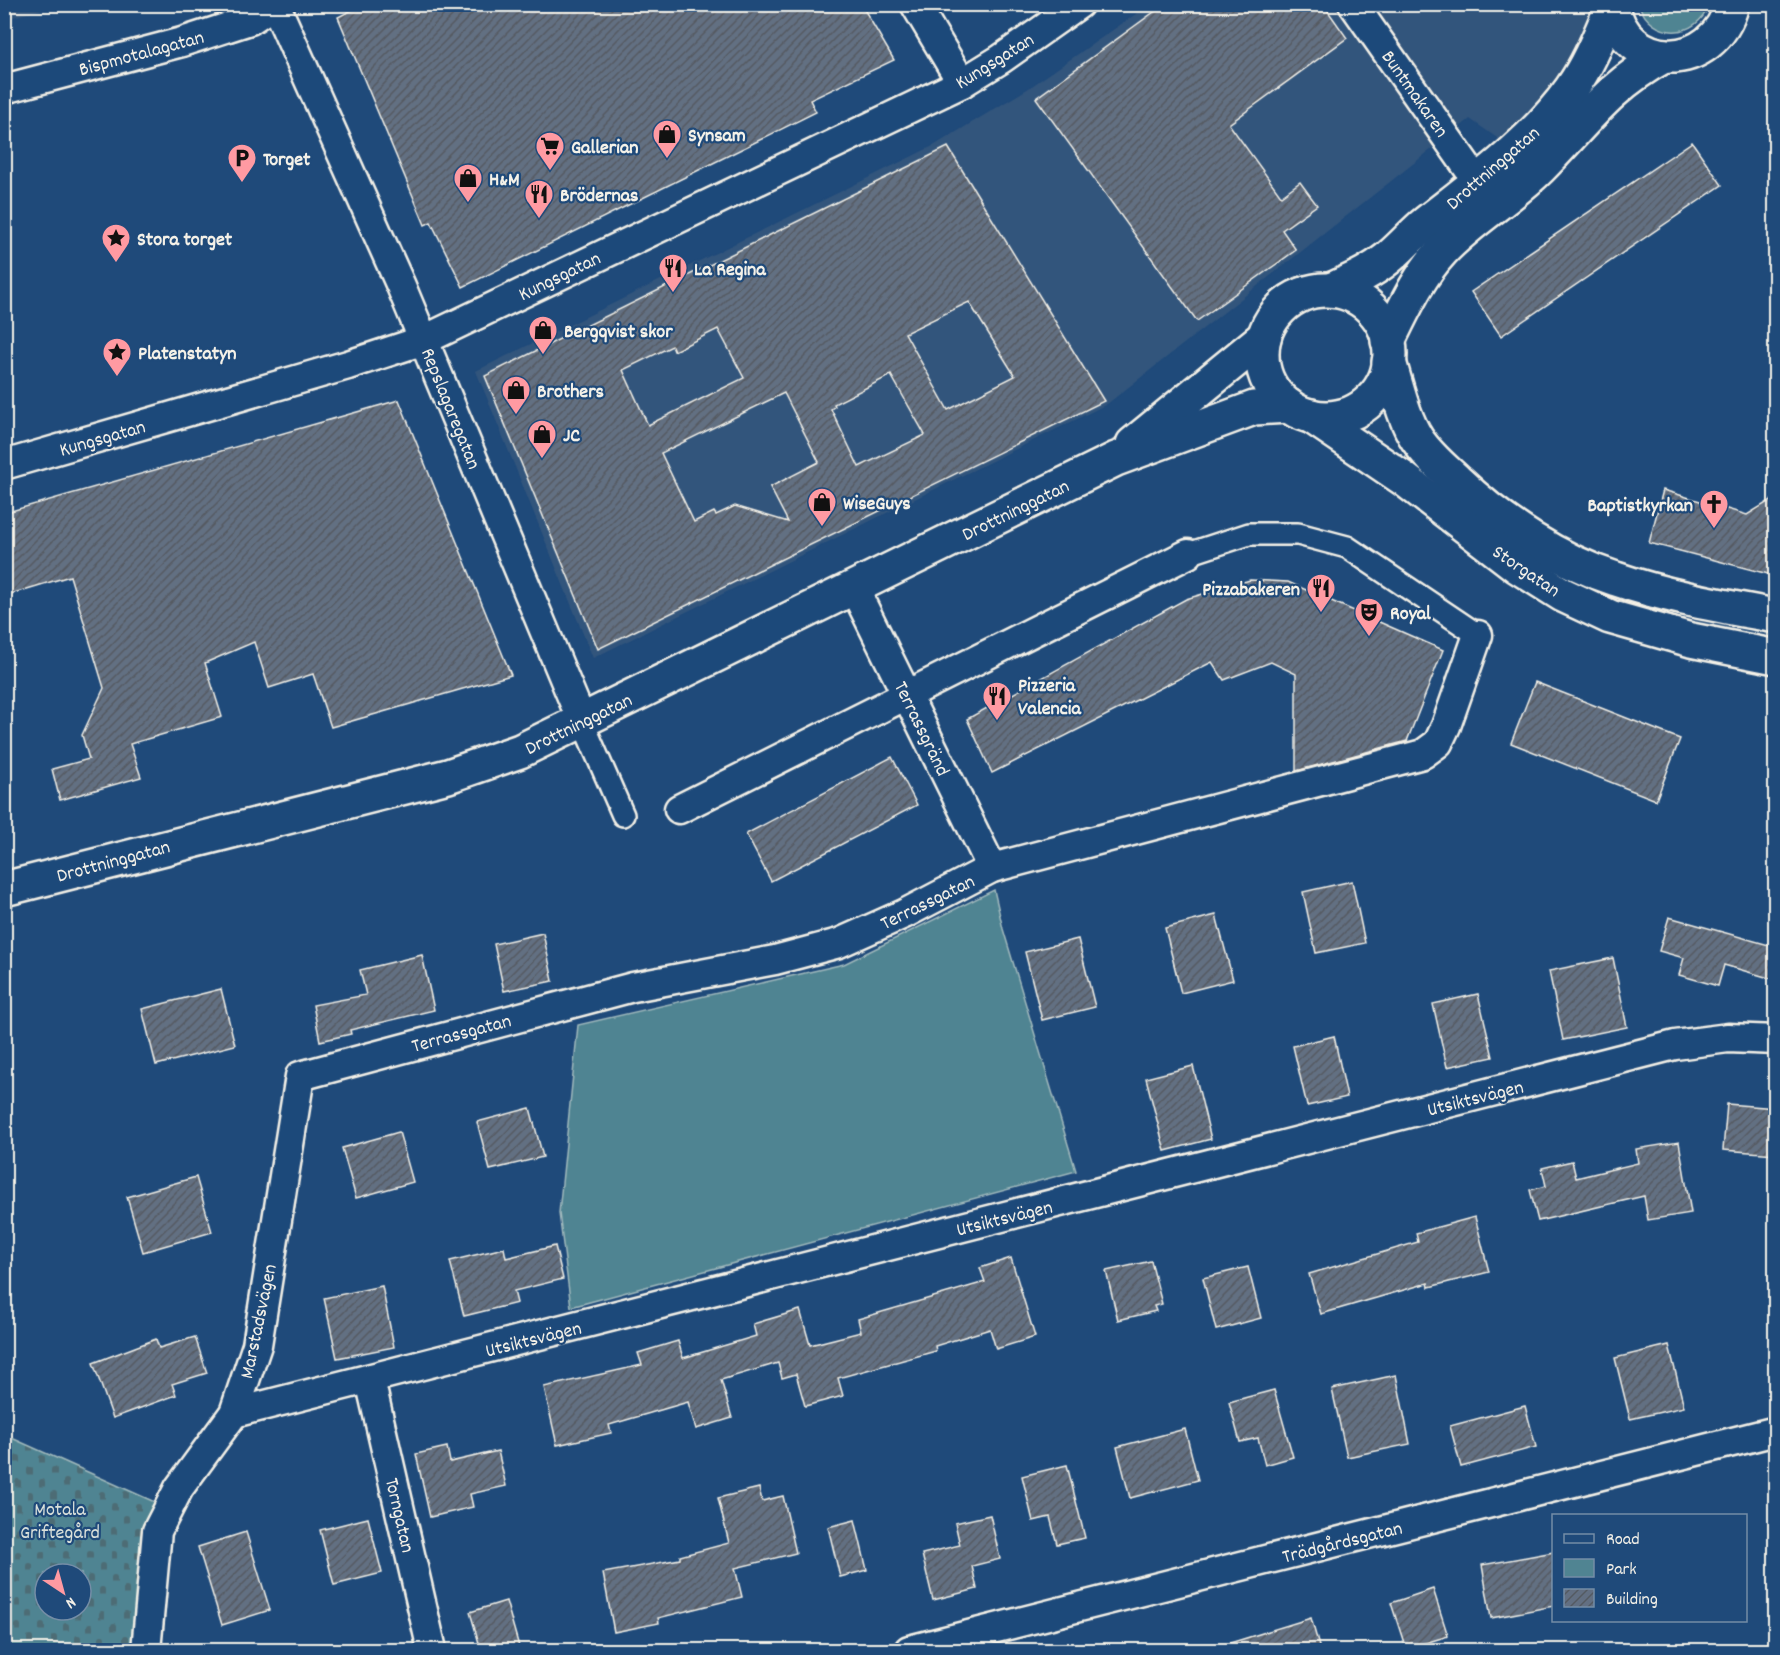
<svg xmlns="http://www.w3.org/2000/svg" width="1780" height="1655" viewBox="0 0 1780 1655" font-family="Dekko,sans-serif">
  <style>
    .built { fill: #33557c }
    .green { fill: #508492; stroke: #a2babd; stroke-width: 1.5 }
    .cemetery { fill: url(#cemetery-stones); stroke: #a2babd; stroke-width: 1.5; fill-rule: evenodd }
    .building { fill: url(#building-hatch); stroke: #f4f1e8; stroke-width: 1.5; fill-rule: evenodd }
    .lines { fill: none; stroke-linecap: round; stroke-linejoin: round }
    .pedestrian-casing { stroke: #f4f1e8; stroke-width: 26 }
    .minor-casing { stroke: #f4f1e8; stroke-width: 33 }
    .tertiary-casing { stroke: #f4f1e8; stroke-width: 38 }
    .secondary-casing { stroke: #f4f1e8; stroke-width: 38 }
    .pedestrian { stroke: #1f4a7a; stroke-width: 21 }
    .minor { stroke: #1f4a7a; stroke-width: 28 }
    .tertiary { stroke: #1f4a7a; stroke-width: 33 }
    .secondary { stroke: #1f4a7a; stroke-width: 33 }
    .labels { text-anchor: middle; stroke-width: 4.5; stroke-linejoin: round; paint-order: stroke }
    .street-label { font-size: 20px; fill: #f4f1e8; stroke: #1f4a7a }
    .poi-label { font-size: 20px; font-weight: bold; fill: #f4f1e8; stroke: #1f4a7a; text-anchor: start }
    .park-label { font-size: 20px; fill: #dbe1db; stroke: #1f4a7a }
  </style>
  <defs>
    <pattern id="cemetery-stones" width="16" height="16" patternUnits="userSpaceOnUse" patternTransform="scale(1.5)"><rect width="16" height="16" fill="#508492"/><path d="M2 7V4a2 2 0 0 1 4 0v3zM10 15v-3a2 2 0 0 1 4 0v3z" fill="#4d6c74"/></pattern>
    <pattern id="building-hatch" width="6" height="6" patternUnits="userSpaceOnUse" patternTransform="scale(1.5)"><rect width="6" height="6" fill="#626f82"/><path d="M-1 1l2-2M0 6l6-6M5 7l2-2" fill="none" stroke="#545a61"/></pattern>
  </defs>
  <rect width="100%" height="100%" fill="#1f4a7a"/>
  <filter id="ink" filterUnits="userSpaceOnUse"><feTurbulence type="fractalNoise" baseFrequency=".0167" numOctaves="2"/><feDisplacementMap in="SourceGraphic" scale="12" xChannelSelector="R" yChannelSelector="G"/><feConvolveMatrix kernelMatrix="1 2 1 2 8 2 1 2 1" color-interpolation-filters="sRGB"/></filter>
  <g filter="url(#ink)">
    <g class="built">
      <path d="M5,4H58V5L5,19Z"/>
      <path d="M1149,5H1595L1571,67L1540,109L1503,142L1470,119L1107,404L593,658L476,371L935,145L1029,88Z"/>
    </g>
    <g class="green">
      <path d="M1639,5V4L1709,5C1696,40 1652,40 1639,5Z"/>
      <path d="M994,890L1003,929L1076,1171L571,1307L559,1213L578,1025L844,964Z"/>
    </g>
    <path class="cemetery" d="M5,1435L177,1512L146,1596L147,1650H5ZM45,1574H81V1610H45Z"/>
    <g class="building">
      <path d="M364,4H861L894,60L810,100L816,112L463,287L431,222L425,225L338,17Z"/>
      <path d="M1165,4H1323L1347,38L1229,124L1281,196L1300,182L1317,205L1282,230L1296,250L1197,321L1036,98Z"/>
      <path d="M1692,142L1722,185L1501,336L1471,292Z"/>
      <path d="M948,147L1104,401L598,649L485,376ZM969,302L1015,376L948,410L905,333ZM718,329L744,378L648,425L623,370L672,346L674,351ZM891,375L925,435L859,467L831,409L835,406L834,404ZM784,393L819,462L770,487L788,522L735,506L716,515L714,512L694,522L661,453Z"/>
      <path d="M399,400L511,675L331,727L313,674L269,688L254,642L205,663L222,717L130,744L141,777L60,800L52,769L89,759L82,735L104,688L70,576L4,596V513Z"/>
      <path d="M1663,490L1747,515L1776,497V576L1649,543Z"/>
      <path d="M1250,580L1288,582L1443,650L1407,741L1296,771V674L1271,662L1224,680L1212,662L992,773L967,719L1186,599Z"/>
      <path d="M1535,682L1680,739L1656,800L1511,743Z"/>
      <path d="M892,757L917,805L771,881L746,834Z"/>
      <path d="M1352,881L1365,943L1316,953L1303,892Z"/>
      <path d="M1216,915L1233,980L1181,993L1165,928Z"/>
      <path d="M1669,917L1776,947V980L1724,965L1718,986L1679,975L1684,958L1659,951Z"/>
      <path d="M543,933L553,981L504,991L494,944Z"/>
      <path d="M1078,939L1095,1007L1042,1020L1025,952Z"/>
      <path d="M422,955L434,1010L350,1030L351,1034L320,1041L313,1005L366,995L360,970Z"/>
      <path d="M1613,958L1627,1027L1563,1040L1549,971Z"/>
      <path d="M221,989L235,1045L156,1065L142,1009Z"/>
      <path d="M1478,994L1493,1057L1447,1067L1433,1004Z"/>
      <path d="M1334,1036L1347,1097L1307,1106L1293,1046Z"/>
      <path d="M1193,1066L1211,1139L1165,1151L1146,1078Z"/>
      <path d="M1727,1104L1776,1108V1154L1723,1150Z"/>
      <path d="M530,1108L543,1157L490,1170L477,1122Z"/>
      <path d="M399,1132L413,1182L356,1198L342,1148Z"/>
      <path d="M1679,1142L1691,1213L1648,1220L1644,1196L1538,1221L1530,1190L1546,1186L1542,1168L1572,1161L1576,1178L1638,1163L1636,1149Z"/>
      <path d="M196,1177L212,1232L143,1252L127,1197Z"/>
      <path d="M1475,1217L1489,1272L1429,1287L1428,1283L1321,1314L1309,1274L1418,1242L1416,1233Z"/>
      <path d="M555,1246L563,1279L514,1291L517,1303L464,1316L450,1261L504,1248L506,1258Z"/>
      <path d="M1011,1258L1035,1337L996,1349L990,1329L935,1346L936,1351L838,1378L843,1396L805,1406L796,1374L782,1378L778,1363L721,1380L732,1418L696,1429L688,1402L609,1425L611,1433L557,1445L544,1387L642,1365L638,1353L678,1341L683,1358L756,1336L753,1324L800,1310L810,1345L861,1332L858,1319L985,1282L980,1268Z"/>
      <path d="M1151,1261L1162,1304L1154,1306L1156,1311L1118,1320L1106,1271Z"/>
      <path d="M1248,1267L1261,1318L1216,1330L1203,1278Z"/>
      <path d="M382,1286L394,1347L337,1358L324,1298Z"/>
      <path d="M195,1337L207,1373L172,1384L176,1395L113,1418L93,1363L156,1339L159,1348Z"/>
      <path d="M1669,1345L1684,1407L1630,1419L1615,1358Z"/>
      <path d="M1396,1375L1410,1444L1347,1457L1332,1389Z"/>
      <path d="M1274,1390L1293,1457L1265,1465L1258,1438L1240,1442L1229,1402Z"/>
      <path d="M1525,1406L1536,1447L1461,1467L1450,1426Z"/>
      <path d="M1185,1429L1198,1480L1130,1498L1117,1447Z"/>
      <path d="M447,1447L450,1462L498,1451L506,1486L470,1494L473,1507L430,1517L416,1454Z"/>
      <path d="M1067,1465L1085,1538L1057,1544L1050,1517L1033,1521L1022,1476Z"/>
      <path d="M759,1488L762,1501L783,1496L796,1553L735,1568L742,1597L658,1618L659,1623L614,1632L603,1573L680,1559V1556L729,1543L718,1498Z"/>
      <path d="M990,1515L1000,1559L972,1566L977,1589L933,1600L922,1554L960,1545L955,1523Z"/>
      <path d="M368,1518L382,1573L334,1585L320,1530Z"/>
      <path d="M855,1520L867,1570L840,1577L828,1527Z"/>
      <path d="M246,1532L270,1610L222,1625L198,1547Z"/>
      <path d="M1554,1552V1606L1491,1618L1482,1565Z"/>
      <path d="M1433,1589L1448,1636L1406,1649L1391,1603Z"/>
      <path d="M506,1601L520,1650H481L470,1612Z"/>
      <path d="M1311,1618L1320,1650H1231L1230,1643Z"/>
    </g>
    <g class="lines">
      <g class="pedestrian-casing">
        <g id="pedestrian">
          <path d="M1188,554L1249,534H1298L1347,547L1478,635"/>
          <path d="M582,721L623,815"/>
        </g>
      </g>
      <g class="minor-casing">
        <g id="minor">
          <path d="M275,4L401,286L582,721"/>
          <path d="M915,4L962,83"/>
          <path d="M1353,4L1478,182"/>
          <path d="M4,89L182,42L250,20L274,4"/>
          <path d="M4,465L348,365L424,340L962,83L1001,59L1079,4"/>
          <path d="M854,588L992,868"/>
          <path d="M679,809L1188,554"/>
          <path d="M370,1380L432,1650"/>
          <path d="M234,1413L1675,1045L1728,1038L1776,1040"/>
          <path d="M146,1650L157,1531L179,1488L234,1413L257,1345L300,1076L633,987L775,960L839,943L904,914L992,868L1423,754L1438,743L1446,726L1478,635"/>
          <path d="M909,1650L1776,1431"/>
        </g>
      </g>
      <g class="tertiary-casing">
        <g id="tertiary">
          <path d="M1612,4C1625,74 1714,73 1732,4"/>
          <path d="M1331,290C1350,281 1370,273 1387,259C1401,248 1413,233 1427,222C1479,181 1533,142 1571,89C1589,64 1600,35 1612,7"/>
          <path d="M1388,341C1404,309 1418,277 1442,251C1471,220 1510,198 1540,168C1583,125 1608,86 1664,56"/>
        </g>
      </g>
      <g class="secondary-casing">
        <g id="secondary">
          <circle cx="1326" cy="354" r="64"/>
          <path d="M1389,362C1397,387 1403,417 1417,439C1428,456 1443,468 1458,482C1501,523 1559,561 1616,579C1668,597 1722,606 1776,616"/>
          <path d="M1311,416L1404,479L1517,566L1563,595L1610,617L1691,640L1776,657"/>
          <path d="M1133,444L1264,337"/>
          <path d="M4,889L448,776L520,751L1116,459L1254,408L1289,406"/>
        </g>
      </g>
      <use href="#pedestrian" class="pedestrian"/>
      <use href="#minor" class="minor"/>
      <use href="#tertiary" class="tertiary"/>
      <use href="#secondary" class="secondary"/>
    </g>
  </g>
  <defs>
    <g id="shop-pin" transform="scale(1.5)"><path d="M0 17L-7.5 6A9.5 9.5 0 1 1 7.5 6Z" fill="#ff9aa2" stroke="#1f4a7a"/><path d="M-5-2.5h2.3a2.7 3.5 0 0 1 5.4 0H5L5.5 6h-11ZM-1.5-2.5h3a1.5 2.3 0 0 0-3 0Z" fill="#111"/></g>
    <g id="supermarket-pin" transform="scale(1.5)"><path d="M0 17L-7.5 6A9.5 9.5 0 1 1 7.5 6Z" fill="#ff9aa2" stroke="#1f4a7a"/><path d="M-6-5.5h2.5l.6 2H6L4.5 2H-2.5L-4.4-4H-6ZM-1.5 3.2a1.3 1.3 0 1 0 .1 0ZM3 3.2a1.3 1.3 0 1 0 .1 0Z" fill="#111"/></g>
    <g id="parking-pin" transform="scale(1.5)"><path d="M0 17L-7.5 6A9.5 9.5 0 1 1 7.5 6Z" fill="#ff9aa2" stroke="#1f4a7a"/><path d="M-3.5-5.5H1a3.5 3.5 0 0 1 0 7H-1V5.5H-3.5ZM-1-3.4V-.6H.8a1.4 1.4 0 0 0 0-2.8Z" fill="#111"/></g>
    <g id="restaurant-pin" transform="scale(1.5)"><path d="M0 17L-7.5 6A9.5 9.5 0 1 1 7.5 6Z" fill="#ff9aa2" stroke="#1f4a7a"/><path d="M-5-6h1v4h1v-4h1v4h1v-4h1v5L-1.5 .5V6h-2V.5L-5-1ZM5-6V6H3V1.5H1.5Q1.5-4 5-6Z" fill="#111"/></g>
    <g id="sight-pin" transform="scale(1.5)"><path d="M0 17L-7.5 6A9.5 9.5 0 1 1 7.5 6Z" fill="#ff9aa2" stroke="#1f4a7a"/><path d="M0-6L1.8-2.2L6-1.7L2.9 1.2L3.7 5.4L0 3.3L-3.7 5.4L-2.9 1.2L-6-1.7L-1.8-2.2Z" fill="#111"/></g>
    <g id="church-pin" transform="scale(1.5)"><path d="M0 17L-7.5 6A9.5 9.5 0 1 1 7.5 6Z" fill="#ff9aa2" stroke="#1f4a7a"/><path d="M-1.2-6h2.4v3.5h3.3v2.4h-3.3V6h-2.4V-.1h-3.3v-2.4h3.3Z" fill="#111"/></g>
    <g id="theatre-pin" transform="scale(1.5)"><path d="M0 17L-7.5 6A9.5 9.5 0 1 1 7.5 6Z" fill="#ff9aa2" stroke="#1f4a7a"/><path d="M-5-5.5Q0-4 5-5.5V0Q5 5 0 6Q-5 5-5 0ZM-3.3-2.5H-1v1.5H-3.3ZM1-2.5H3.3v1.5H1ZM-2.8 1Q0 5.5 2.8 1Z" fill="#111"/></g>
  </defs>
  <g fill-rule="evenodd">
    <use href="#shop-pin" x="667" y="134"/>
    <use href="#supermarket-pin" x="550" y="146"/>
    <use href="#parking-pin" x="242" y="158"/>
    <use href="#shop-pin" x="468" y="178"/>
    <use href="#restaurant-pin" x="539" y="194"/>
    <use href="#sight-pin" x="116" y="238"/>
    <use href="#restaurant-pin" x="673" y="268"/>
    <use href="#shop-pin" x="543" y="330"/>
    <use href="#sight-pin" x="117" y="352"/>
    <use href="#shop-pin" x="516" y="390"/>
    <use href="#shop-pin" x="542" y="434"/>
    <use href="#shop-pin" x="822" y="502"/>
    <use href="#church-pin" x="1714" y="504"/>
    <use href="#restaurant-pin" x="1321" y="588"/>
    <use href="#theatre-pin" x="1369" y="612"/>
    <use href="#restaurant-pin" x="997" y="696"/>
  </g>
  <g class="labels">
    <g class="street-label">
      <text transform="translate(141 52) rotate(-15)" y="7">Bispmotalagatan</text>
      <text transform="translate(994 60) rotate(-32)" y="7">Kungsgatan</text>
      <text transform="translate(1416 93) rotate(55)" y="7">Buntmakaren</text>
      <text transform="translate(1492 167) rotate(-41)" y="7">Drottninggatan</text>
      <text transform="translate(559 275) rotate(-26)" y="7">Kungsgatan</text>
      <text transform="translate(452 408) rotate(68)" y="7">Repslagaregatan</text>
      <text transform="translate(102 437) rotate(-16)" y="7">Kungsgatan</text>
      <text transform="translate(1015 509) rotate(-26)" y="7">Drottninggatan</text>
      <text transform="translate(1527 570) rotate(34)" y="7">Storgatan</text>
      <text transform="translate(578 723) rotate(-26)" y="7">Drottninggatan</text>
      <text transform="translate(923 728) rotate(64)" y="7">Terrassgränd</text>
      <text transform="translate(113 860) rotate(-15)" y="7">Drottninggatan</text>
      <text transform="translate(927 901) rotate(-26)" y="7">Terrassgatan</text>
      <text transform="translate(461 1032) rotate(-15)" y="7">Terrassgatan</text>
      <text transform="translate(1475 1097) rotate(-14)" y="7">Utsiktsvägen</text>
      <text transform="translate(1004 1217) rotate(-14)" y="7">Utsiktsvägen</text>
      <text transform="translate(257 1321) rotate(-78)" y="7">Marstadsvägen</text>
      <text transform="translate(533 1338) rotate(-14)" y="7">Utsiktsvägen</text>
      <text transform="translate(401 1515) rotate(77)" y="7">Torngatan</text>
      <text transform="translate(1342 1541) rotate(-14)" y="7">Trädgårdsgatan</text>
    </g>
    <g class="poi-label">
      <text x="688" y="141">Synsam</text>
      <text x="571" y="153">Gallerian</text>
      <text x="263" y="165">Torget</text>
      <text x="489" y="185">H&amp;M</text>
      <text x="560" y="201">Brödernas</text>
      <text x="137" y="245">Stora torget</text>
      <text x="694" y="275">La Regina</text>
      <text x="564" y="337">Bergqvist skor</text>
      <text x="138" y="359">Platenstatyn</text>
      <text x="537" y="397">Brothers</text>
      <text x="563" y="441">JC</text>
      <text x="843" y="509">WiseGuys</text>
      <text x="1693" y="511" text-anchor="end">Baptistkyrkan</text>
      <text x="1300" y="595" text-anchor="end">Pizzabakeren</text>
      <text x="1390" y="619">Royal</text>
      <text x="1018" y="691">Pizzeria<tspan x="1018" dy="23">Valencia</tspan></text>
    </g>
    <g class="park-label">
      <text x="60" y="1515">Motala<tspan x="60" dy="23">Griftegård</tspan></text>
    </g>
  </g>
  <rect width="1780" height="1655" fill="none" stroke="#1f4a7a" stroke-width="24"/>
  <rect x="12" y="12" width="1756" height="1631" fill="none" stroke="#f4f1e8" stroke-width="2" filter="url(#ink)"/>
  <rect x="1552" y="1514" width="195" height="108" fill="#1f4a7a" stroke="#748da6" stroke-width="1.5"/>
  <rect x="1564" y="1534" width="30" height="9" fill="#1f4a7a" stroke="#748da6" stroke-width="1.5"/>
  <text x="1606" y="1544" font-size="18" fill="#f4f1e8">Road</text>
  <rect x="1564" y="1559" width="30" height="18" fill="#508492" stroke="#748da6" stroke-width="1.5"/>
  <text x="1606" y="1574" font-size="18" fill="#f4f1e8">Park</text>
  <rect x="1564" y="1589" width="30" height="18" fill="url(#building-hatch)" stroke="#748da6" stroke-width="1.5"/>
  <text x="1606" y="1604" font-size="18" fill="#f4f1e8">Building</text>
  <g transform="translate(63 1592) rotate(144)"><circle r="28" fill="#1f4a7a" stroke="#748da6" stroke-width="1.5"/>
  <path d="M0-4.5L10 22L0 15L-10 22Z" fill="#ff9aa2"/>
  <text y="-9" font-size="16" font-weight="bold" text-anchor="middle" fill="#f4f1e8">N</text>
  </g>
</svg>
